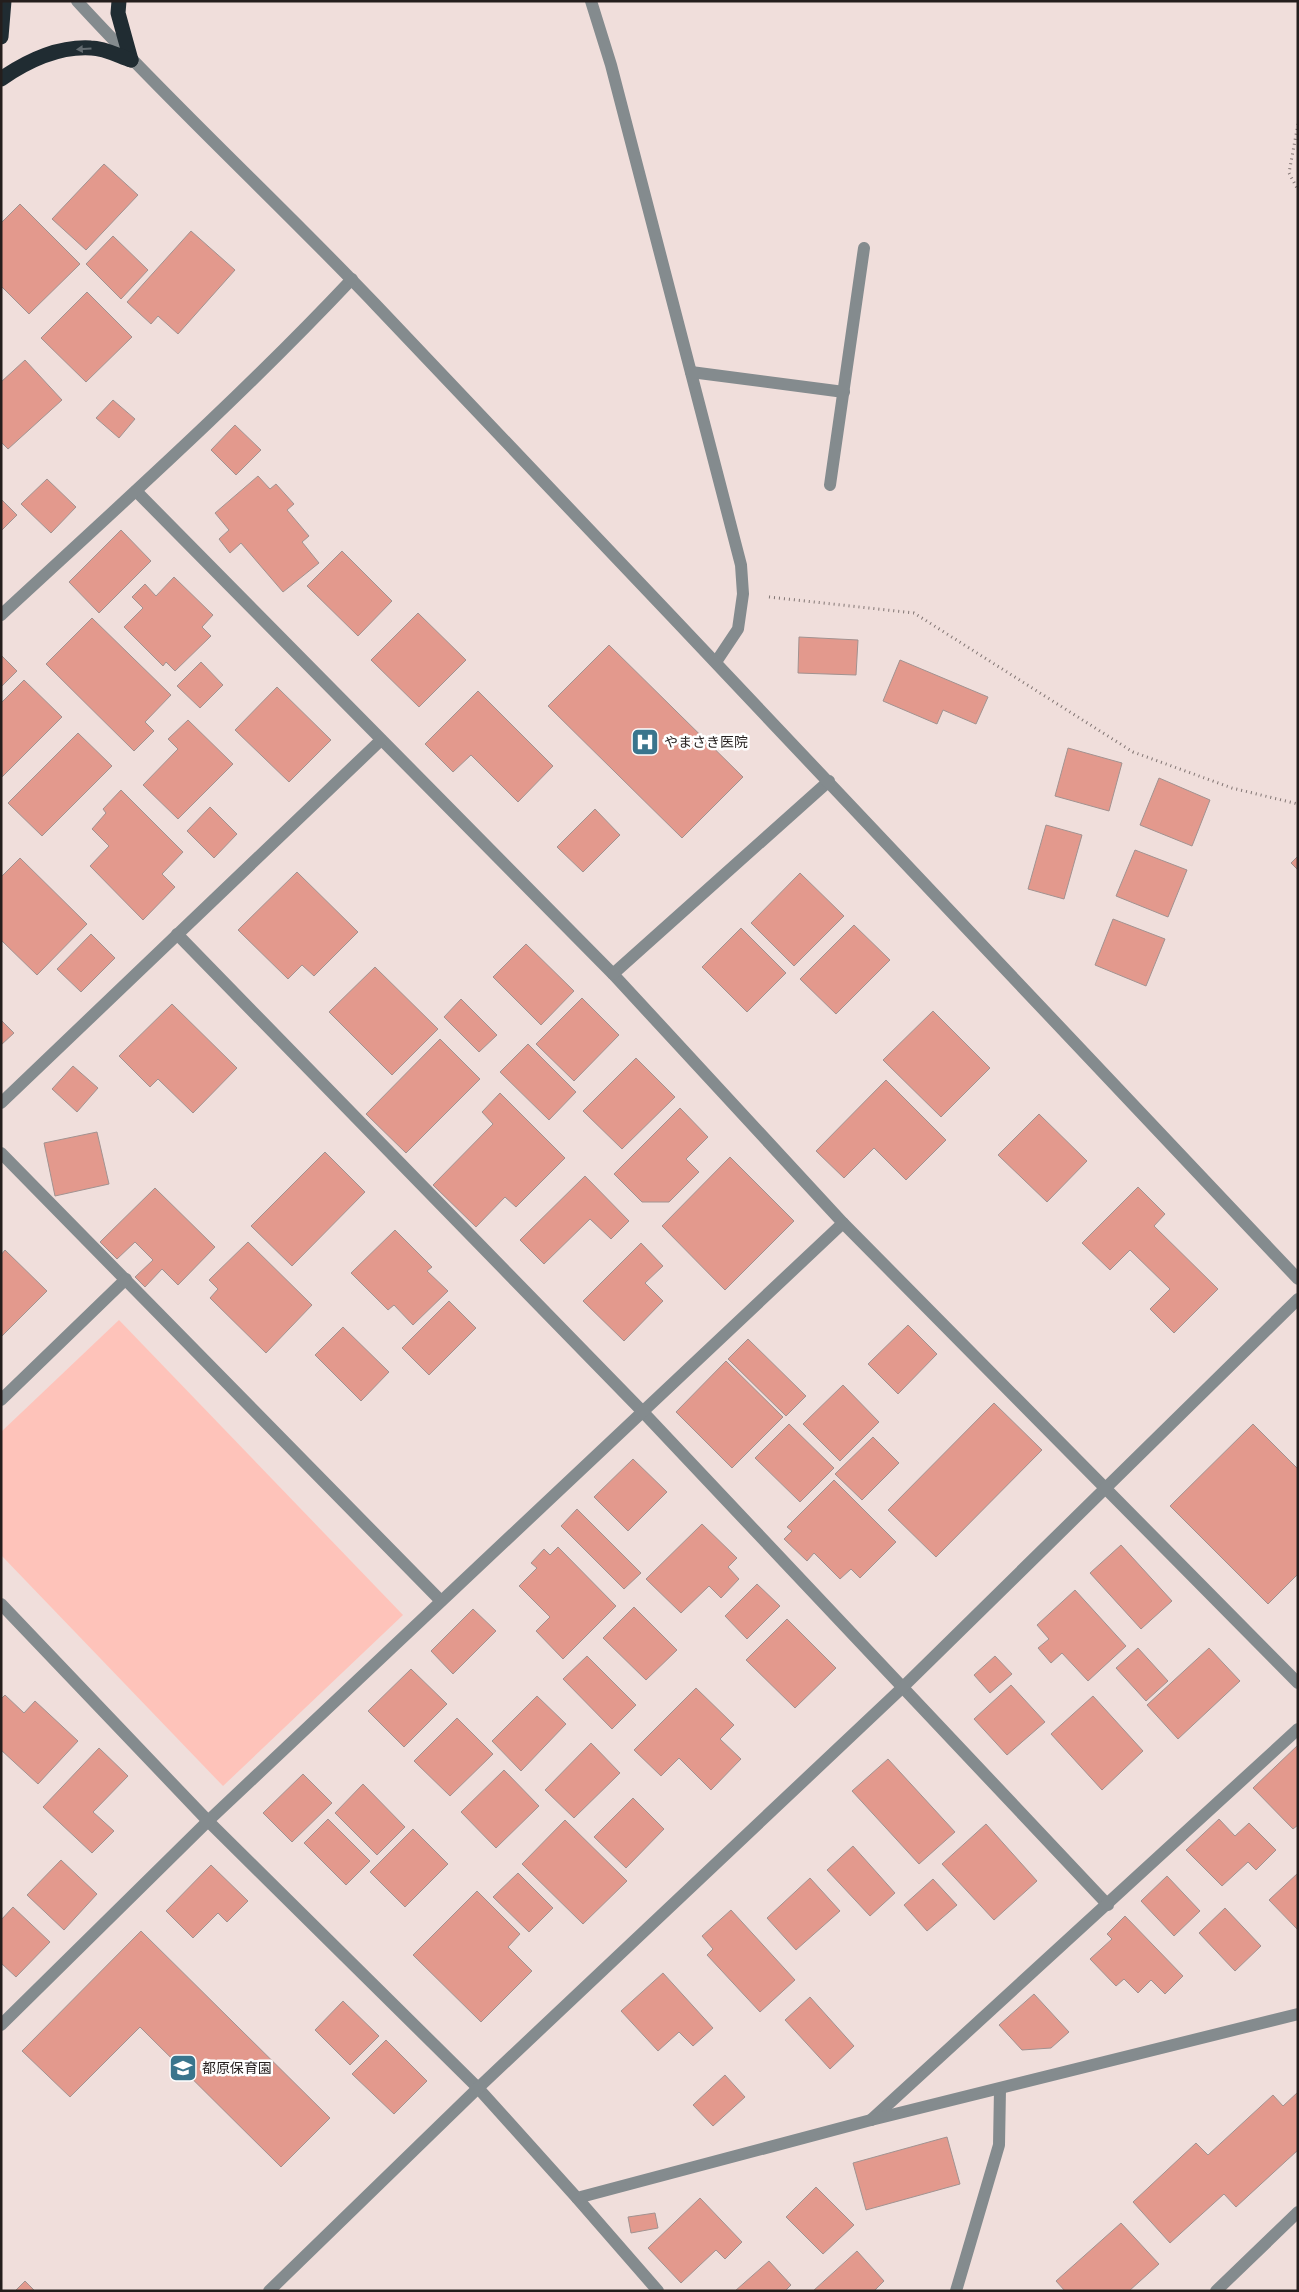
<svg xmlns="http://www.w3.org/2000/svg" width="1299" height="2292" viewBox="0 0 1299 2292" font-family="'Alegreya Sans','Noto Sans JP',sans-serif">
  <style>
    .green { fill: #fec3ba }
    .building { fill: #e3998d; stroke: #a29290 }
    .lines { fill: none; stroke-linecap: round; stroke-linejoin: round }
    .path { stroke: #817573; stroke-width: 3; stroke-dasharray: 1 4; stroke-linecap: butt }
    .minor { stroke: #848b8e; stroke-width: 12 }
    .tertiary { stroke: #848b8e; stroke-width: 12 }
    .motorway { stroke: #202c32; stroke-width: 15 }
    .oneway { fill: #636b70 }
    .labels { text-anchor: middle; stroke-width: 5; stroke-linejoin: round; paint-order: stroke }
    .poi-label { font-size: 14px; fill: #241e1d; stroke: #fff; text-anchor: start }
  </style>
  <rect width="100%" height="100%" fill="#f0dedb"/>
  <path class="green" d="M119,1320L403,1615L223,1786L1,1555V1432Z"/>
  <g class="building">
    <path d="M104,164L138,195L86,250L52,219Z"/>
    <path d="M20,204L80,264L29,314L1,286V223Z"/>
    <path d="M191,231L235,270L178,334L158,316L151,324L127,302Z"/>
    <path d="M113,236L148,270L121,299L86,264Z"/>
    <path d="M87,292L132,337L86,382L41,338Z"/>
    <path d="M25,360L62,400L8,449L1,442V382Z"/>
    <path d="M113,400L135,419L119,438L96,418Z"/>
    <path d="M235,425L261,450L236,475L211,450Z"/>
    <path d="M258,476L270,489L276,484L294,504L287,510L309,536L302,542L319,563L283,592L241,543L230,553L219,539L229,530L215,513Z"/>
    <path d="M47,479L76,507L51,533L21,504Z"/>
    <path d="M1,499L17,515L1,531Z"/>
    <path d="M121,530L151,561L99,613L69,582Z"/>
    <path d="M342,551L392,601L358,636L307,586Z"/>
    <path d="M174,577L213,615L202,627L211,636L175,671L166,662L163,666L124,627L143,608L132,597L145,584L156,596Z"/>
    <path d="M418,613L466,660L419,707L371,660Z"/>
    <path d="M92,618L171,695L145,722L154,731L134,751L46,664Z"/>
    <path d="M799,637L858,640L856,675L798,673Z"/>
    <path d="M609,645L743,777L682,838L548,706Z"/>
    <path d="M1,655L17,671L1,687Z"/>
    <path d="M900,660L988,697L976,724L943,710L937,724L883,701Z"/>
    <path d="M201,662L223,685L200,708L177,686Z"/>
    <path d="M24,680L62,717L2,777L1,703Z"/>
    <path d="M277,687L331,740L289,782L235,730Z"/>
    <path d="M478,691L553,766L518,802L471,755L453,772L425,744Z"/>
    <path d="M188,720L233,764L178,819L143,785L178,749L168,739Z"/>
    <path d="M78,733L112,766L42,836L8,803Z"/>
    <path d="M1068,748L1122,763L1109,811L1055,796Z"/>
    <path d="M1159,778L1210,800L1192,846L1140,825Z"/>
    <path d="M121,790L183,852L162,874L175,887L143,920L90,866L109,846L92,829L106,813L103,809Z"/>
    <path d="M210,807L237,834L214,858L187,831Z"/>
    <path d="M595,809L620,835L583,872L557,847Z"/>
    <path d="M1046,825L1082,835L1064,899L1028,889Z"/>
    <path d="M1135,850L1187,870L1168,917L1116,896Z"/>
    <path d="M1298,856V870L1291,863Z"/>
    <path d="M20,858L87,924L37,975L1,940V877Z"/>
    <path d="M297,872L358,932L314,976L302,965L288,979L238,930Z"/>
    <path d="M800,873L844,916L794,966L751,923Z"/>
    <path d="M1113,919L1165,939L1146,986L1095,965Z"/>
    <path d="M854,925L890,960L836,1014L800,979Z"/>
    <path d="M741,928L786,973L747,1012L702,967Z"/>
    <path d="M91,934L115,958L81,992L57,969Z"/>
    <path d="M526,944L574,991L541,1025L493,977Z"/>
    <path d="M375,967L438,1029L392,1075L329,1012Z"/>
    <path d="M582,998L619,1035L574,1081L536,1044Z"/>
    <path d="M461,999L497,1035L479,1052L444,1017Z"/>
    <path d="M172,1004L237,1068L193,1113L158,1079L150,1087L119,1056Z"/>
    <path d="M933,1011L990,1068L941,1117L883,1060Z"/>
    <path d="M1,1020L14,1033L1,1045Z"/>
    <path d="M440,1039L480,1079L406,1153L366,1114Z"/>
    <path d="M528,1044L576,1092L549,1120L500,1072Z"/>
    <path d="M636,1058L675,1097L622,1149L583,1111Z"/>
    <path d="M73,1066L98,1088L77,1112L52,1089Z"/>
    <path d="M886,1080L946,1140L906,1180L874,1148L844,1178L816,1151Z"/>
    <path d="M500,1093L565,1158L516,1207L505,1197L476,1227L433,1185L493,1124L482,1112Z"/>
    <path d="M680,1108L708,1137L686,1159L699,1172L669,1202H642L614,1174Z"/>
    <path d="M1039,1114L1087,1161L1047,1202L998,1155Z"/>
    <path d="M97,1132L109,1184L55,1196L44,1143Z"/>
    <path d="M325,1152L365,1192L292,1266L251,1226Z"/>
    <path d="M730,1157L794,1221L725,1290L662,1226Z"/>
    <path d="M585,1176L629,1221L611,1239L590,1219L544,1264L520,1240Z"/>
    <path d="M1138,1187L1165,1214L1154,1226L1218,1289L1174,1333L1150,1309L1170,1289L1130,1250L1110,1270L1082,1243Z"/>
    <path d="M155,1188L215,1247L178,1285L162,1269L145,1287L135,1277L153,1260L135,1242L117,1259L100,1242Z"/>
    <path d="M395,1230L432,1267L427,1271L448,1291L413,1325L394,1305L388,1310L351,1273Z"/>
    <path d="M248,1242L312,1305L266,1353L210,1298L218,1289L209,1280Z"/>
    <path d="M641,1243L663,1266L645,1283L663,1301L624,1341L583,1301Z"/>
    <path d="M5,1250L47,1291L1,1337V1255Z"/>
    <path d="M449,1301L476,1328L429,1375L402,1348Z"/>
    <path d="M908,1325L937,1354L898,1394L868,1364Z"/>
    <path d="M343,1327L389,1372L361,1401L315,1355Z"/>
    <path d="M748,1339L806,1396L786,1416L728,1359Z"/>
    <path d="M726,1361L783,1417L732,1468L676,1412Z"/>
    <path d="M843,1385L879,1422L840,1461L803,1424Z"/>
    <path d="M994,1403L1042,1450L936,1557L888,1510Z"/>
    <path d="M789,1424L834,1468L800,1502L755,1458Z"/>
    <path d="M1253,1424L1298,1469V1574L1268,1604L1170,1506Z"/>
    <path d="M873,1437L899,1463L862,1500L835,1474Z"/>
    <path d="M633,1459L667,1492L628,1531L594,1497Z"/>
    <path d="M834,1480L896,1542L860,1578L851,1569L840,1579L814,1553L807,1561L784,1539L792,1531L787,1527Z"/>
    <path d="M577,1509L641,1573L624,1589L561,1526Z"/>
    <path d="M702,1524L737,1558L728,1567L739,1579L721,1598L709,1586L681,1613L646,1579Z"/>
    <path d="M1121,1545L1172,1601L1141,1629L1090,1573Z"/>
    <path d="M558,1547L616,1606L563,1659L536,1631L550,1617L519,1586L537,1568L531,1563L544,1549L550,1555Z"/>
    <path d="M757,1584L780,1606L747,1639L725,1616Z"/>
    <path d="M1075,1590L1126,1646L1088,1681L1062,1653L1051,1663L1038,1648L1049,1639L1037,1625Z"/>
    <path d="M634,1607L677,1650L646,1680L603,1638Z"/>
    <path d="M473,1609L496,1631L453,1674L431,1651Z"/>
    <path d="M787,1619L836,1668L795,1708L746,1660Z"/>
    <path d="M1138,1648L1168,1681L1146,1701L1116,1668Z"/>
    <path d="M1209,1648L1240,1681L1178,1739L1147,1705Z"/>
    <path d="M587,1656L636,1705L612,1729L563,1679Z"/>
    <path d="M995,1656L1012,1674L990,1693L974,1675Z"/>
    <path d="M411,1669L447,1704L404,1747L368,1711Z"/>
    <path d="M1011,1685L1045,1722L1007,1755L974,1719Z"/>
    <path d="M696,1688L734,1725L720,1739L741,1759L711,1790L679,1758L661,1776L634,1750Z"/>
    <path d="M5,1695L24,1713L35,1701L78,1741L38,1784L1,1750V1699Z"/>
    <path d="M537,1696L566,1724L521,1771L492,1741Z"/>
    <path d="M1093,1696L1143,1751L1102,1790L1051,1734Z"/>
    <path d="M457,1718L493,1754L450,1796L414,1761Z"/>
    <path d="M591,1743L620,1773L574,1818L545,1790Z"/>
    <path d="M1298,1745V1825L1293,1829L1253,1788Z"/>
    <path d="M99,1748L128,1776L93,1812L114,1831L92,1853L43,1807Z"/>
    <path d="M888,1759L955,1832L919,1864L852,1791Z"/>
    <path d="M504,1770L539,1806L496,1848L461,1812Z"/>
    <path d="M303,1774L332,1803L292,1842L263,1813Z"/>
    <path d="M363,1784L405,1827L377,1855L335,1813Z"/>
    <path d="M633,1798L664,1829L626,1868L594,1837Z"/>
    <path d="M328,1819L370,1861L346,1885L304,1843Z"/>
    <path d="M1219,1819L1235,1836L1249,1823L1276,1850L1256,1870L1248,1862L1222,1886L1186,1850Z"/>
    <path d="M565,1820L627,1881L583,1924L522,1864Z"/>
    <path d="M986,1824L1037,1881L994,1920L942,1864Z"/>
    <path d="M413,1829L448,1864L405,1907L370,1872Z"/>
    <path d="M853,1846L895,1893L870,1916L827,1870Z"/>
    <path d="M61,1860L97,1894L64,1930L27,1895Z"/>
    <path d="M211,1865L248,1901L227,1922L218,1913L193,1938L166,1911Z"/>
    <path d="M518,1873L553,1908L529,1932L493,1897Z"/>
    <path d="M1298,1873V1930L1269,1900Z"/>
    <path d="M1167,1876L1200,1911L1174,1936L1141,1901Z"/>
    <path d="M810,1878L840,1911L796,1950L767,1918Z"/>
    <path d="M933,1879L957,1905L927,1931L904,1905Z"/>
    <path d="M477,1891L520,1934L508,1947L532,1971L481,2022L413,1955Z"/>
    <path d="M13,1907L50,1942L16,1977L1,1963V1920Z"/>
    <path d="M1225,1908L1261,1946L1235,1971L1199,1933Z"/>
    <path d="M731,1910L795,1980L760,2012L707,1955L713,1949L702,1936Z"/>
    <path d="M1125,1916L1183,1976L1165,1994L1151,1980L1138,1993L1124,1979L1116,1986L1090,1959L1112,1939L1107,1934Z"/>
    <path d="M141,1931L330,2118L281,2167L140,2027L70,2097L22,2051Z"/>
    <path d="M663,1973L713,2028L693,2046L679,2032L658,2051L621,2011Z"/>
    <path d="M1034,1994L1069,2032L1051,2048L1022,2050L999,2025Z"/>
    <path d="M810,1997L854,2046L830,2069L785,2020Z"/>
    <path d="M343,2001L379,2036L350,2065L315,2030Z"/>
    <path d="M386,2040L427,2081L394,2114L352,2074Z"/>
    <path d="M725,2075L745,2097L713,2126L693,2105Z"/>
    <path d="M1298,2092V2150L1236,2207L1224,2194L1170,2243L1133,2202L1196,2143L1208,2155L1273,2095L1283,2106Z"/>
    <path d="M947,2137L960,2184L866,2210L853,2163Z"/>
    <path d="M816,2187L854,2225L823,2254L786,2217Z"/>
    <path d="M700,2198L742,2242L725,2259L716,2250L681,2283L648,2248Z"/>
    <path d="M655,2213L658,2228L631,2233L628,2217Z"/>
    <path d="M1121,2223L1159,2264L1129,2291H1065L1056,2281Z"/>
    <path d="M857,2251L884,2281L874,2291H813Z"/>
    <path d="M769,2261L791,2285L785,2291H735Z"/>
    <path d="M25,2281L35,2291H15Z"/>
  </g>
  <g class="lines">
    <g class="path">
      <path d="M1298,124L1289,173L1298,190"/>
      <path d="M769,597L914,613L1133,752L1232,788L1298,804"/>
    </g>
    <g class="minor">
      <path d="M591,1L611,65L741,565L743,594L738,629L716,662"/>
      <path d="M691,372L844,392"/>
      <path d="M830,485L864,248"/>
      <path d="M136,491L613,974L843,1223"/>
      <path d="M1,615C120,505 241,397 352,279"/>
      <path d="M177,934L642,1411L1108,1905"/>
      <path d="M613,974L829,781"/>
      <path d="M1,1103L381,740"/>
      <path d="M1,1153L441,1601"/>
      <path d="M1,1400L126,1279"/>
      <path d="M1,1604L208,1821L478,2088"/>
      <path d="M1,2025L208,1821L843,1223L1298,1683"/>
      <path d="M871,2120L1298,1729"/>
      <path d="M577,2198L658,2291"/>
      <path d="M956,2291L999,2145L1000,2089"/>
      <path d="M1216,2291L1298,2212"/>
    </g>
    <g class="tertiary">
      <path d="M77,1C173,106 278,202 376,305C684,629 991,953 1298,1279"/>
      <path d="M478,2088L577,2198L871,2120L1298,2014"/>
      <path d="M269,2291L478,2088L902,1688L1298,1299"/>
    </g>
    <g class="motorway">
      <path d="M119,1L118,13L131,60"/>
      <path d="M1,37L4,1"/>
      <path d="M1,79C27,61 58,46 91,48C104,48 119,56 131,60"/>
    </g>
  </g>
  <defs><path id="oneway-solid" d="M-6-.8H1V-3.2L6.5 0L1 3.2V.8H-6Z" transform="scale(1.25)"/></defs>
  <use class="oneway" href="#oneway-solid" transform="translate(84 49) rotate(176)"/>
  <defs>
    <g id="hospital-square" transform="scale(1.4375)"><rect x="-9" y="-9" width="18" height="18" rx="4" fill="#3a758d" stroke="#fff"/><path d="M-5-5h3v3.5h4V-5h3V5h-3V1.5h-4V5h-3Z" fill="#fff"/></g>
    <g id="school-square" transform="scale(1.4375)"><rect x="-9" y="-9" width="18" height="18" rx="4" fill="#3a758d" stroke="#fff"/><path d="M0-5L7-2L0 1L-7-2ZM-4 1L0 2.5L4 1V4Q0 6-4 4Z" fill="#fff"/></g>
  </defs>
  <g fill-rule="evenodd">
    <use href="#hospital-square" x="645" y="742"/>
    <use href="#school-square" x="183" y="2068"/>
  </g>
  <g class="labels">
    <g class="poi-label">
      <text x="664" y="747">やまさき医院</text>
      <text x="202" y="2073">都原保育園</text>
    </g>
  </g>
  <rect width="1299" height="2292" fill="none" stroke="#241e1d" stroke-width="5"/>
</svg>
